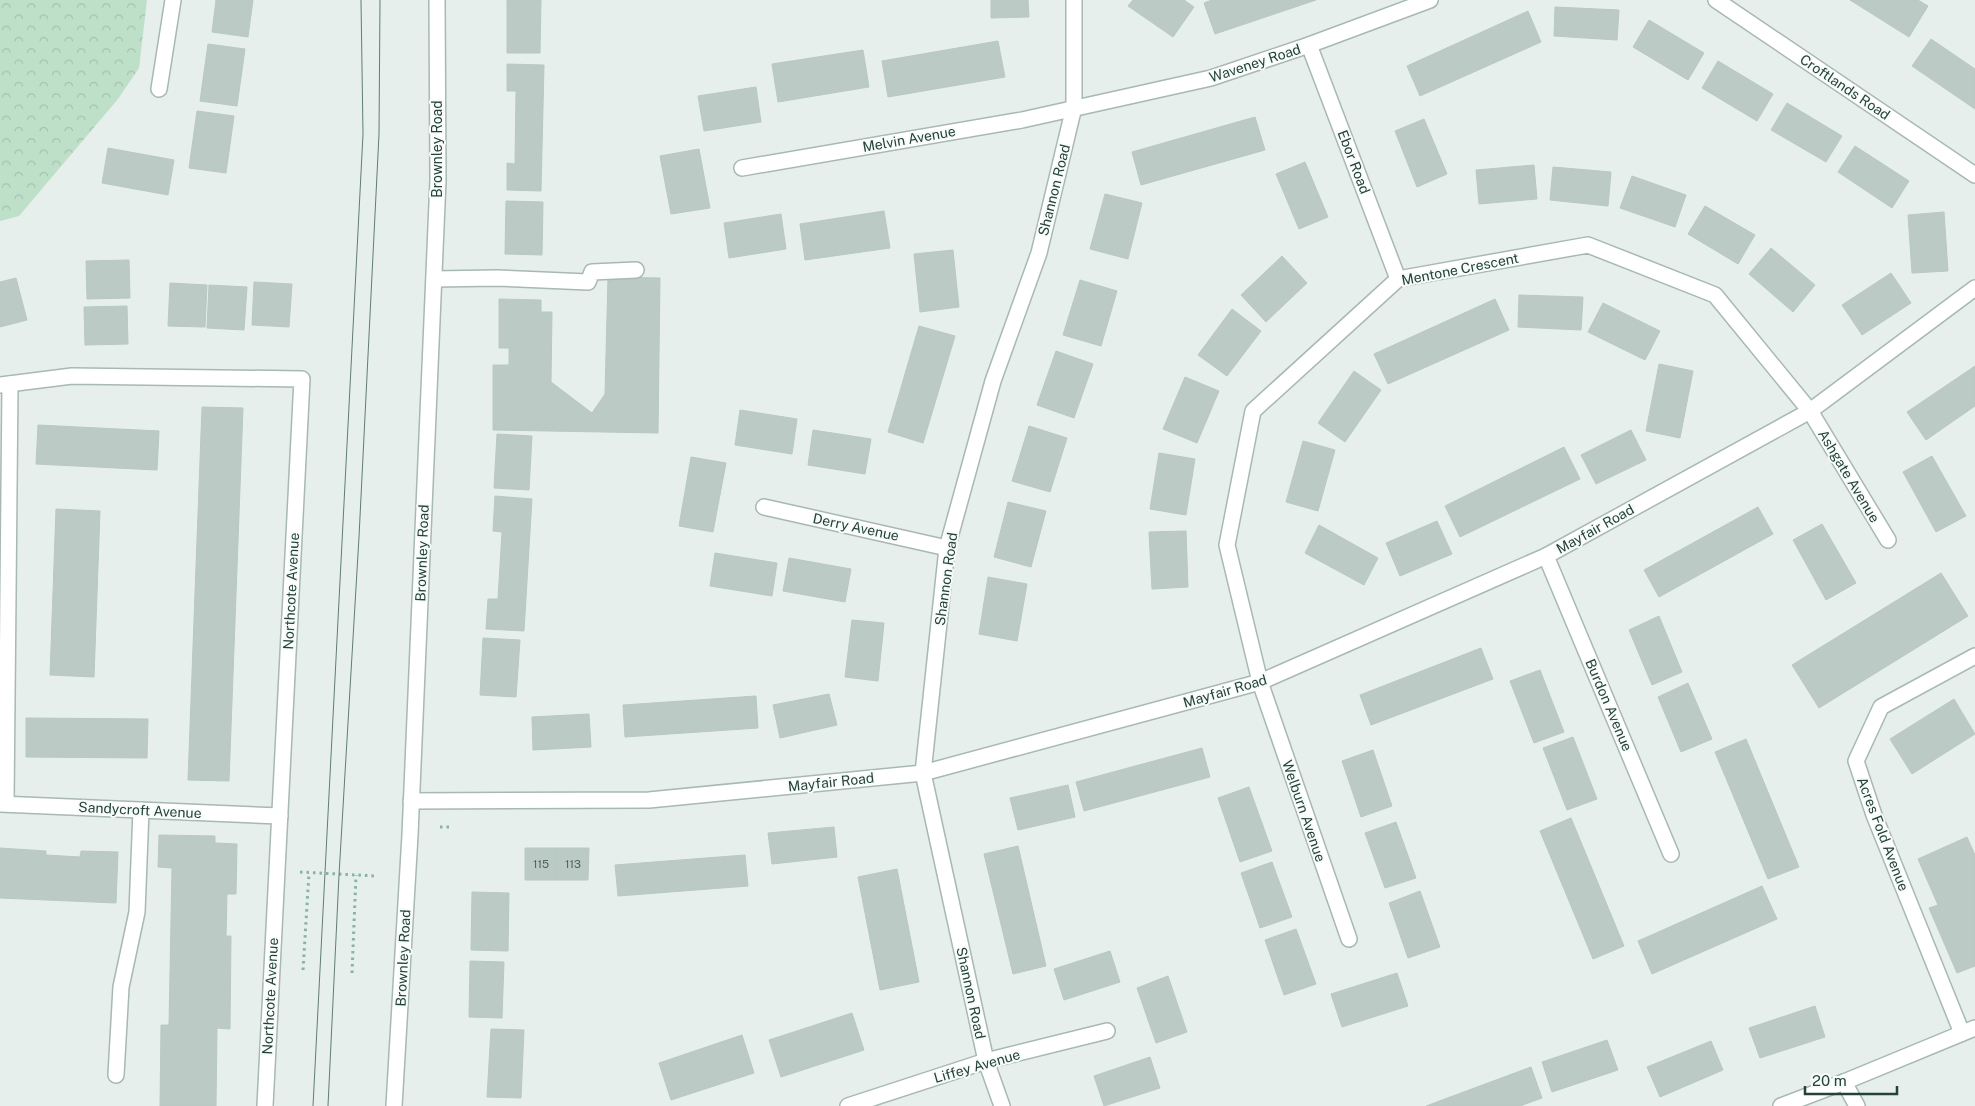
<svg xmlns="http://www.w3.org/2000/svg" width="1975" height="1106" viewBox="0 0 1975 1106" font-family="'Public Sans',sans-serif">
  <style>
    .forest { fill: url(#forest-crowns) }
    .building { fill: #bbcac4; stroke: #b8c9c2 }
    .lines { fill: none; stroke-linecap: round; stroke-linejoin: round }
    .minor-casing { stroke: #a8b8b2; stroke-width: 18 }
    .path { stroke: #86b3a5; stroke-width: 3; stroke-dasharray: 2.5 4; stroke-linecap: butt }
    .minor { stroke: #fff; stroke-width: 15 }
    .tram { stroke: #5f7d75; stroke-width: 1 }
    .labels { text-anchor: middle; stroke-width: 4; stroke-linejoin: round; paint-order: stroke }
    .number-label { font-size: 11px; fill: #4a645c }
    .street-label { font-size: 14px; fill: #24423a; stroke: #f7fbf9 }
  </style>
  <defs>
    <pattern id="forest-crowns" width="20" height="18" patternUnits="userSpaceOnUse" patternTransform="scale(1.25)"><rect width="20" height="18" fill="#bfe0c8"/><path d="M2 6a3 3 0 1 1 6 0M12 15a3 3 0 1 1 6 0" fill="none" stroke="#a4c1ad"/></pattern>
  </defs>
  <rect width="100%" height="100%" fill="#e6efeb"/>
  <path class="forest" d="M0,0H147L139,68L118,99L19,216L0,221Z"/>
  <g class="building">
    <path d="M216,0H253L248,37L212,32Z"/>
    <path d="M507,0H541L540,53H507Z"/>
    <path d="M991,0H1028L1029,17L991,18Z"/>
    <path d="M1133,0H1184L1194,7L1173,37L1128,6Z"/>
    <path d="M1212,0H1316L1215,34L1204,3Z"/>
    <path d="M1850,0H1918L1928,6L1909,37Z"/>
    <path d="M1555,7L1619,10L1617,40L1554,36Z"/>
    <path d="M1528,11L1541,42L1420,96L1407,66Z"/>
    <path d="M1649,20L1704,53L1688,80L1633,47Z"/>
    <path d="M1931,39L1975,69V109L1912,66Z"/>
    <path d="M998,41L1005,77L888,97L882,61Z"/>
    <path d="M208,44L245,49L237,106L200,101Z"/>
    <path d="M863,50L869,87L778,102L772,64Z"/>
    <path d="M1718,61L1773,94L1757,121L1702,88Z"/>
    <path d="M507,64L544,65L541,191L507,190V163L515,164L516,91H507Z"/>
    <path d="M756,87L761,122L704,131L698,96Z"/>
    <path d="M1787,103L1842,136L1826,162L1771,130Z"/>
    <path d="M197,111L234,116L226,173L189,168Z"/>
    <path d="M1255,117L1265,150L1141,185L1132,152Z"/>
    <path d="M1424,119L1447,174L1417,187L1395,131Z"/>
    <path d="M1855,146L1909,181L1892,208L1838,172Z"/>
    <path d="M108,148L174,160L168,195L102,183Z"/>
    <path d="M699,149L710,208L671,214L660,156Z"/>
    <path d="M1305,162L1328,217L1299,229L1276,174Z"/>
    <path d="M1534,165L1537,199L1479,204L1476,170Z"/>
    <path d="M1553,167L1611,172L1608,206L1550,200Z"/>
    <path d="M1632,176L1686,195L1675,227L1620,208Z"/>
    <path d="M1105,194L1142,203L1128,259L1090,249Z"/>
    <path d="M506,201L543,202L542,255L505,254Z"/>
    <path d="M1705,206L1755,235L1738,264L1688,234Z"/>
    <path d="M884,211L890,248L805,260L800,224Z"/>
    <path d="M1944,212L1948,271L1912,273L1908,215Z"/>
    <path d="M781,214L786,249L729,258L724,223Z"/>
    <path d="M1771,248L1815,285L1793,312L1749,274Z"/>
    <path d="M953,250L959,307L920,312L914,254Z"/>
    <path d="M1282,256L1307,283L1266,322L1241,295Z"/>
    <path d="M129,260L130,298L87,299L86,261Z"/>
    <path d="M1891,273L1911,303L1862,335L1842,305Z"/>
    <path d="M608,277L660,278L658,433L493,430V365H509V348H499V299L541,300V312H552L551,382L592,413L605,394Z"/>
    <path d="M16,278L27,320L0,327V282Z"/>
    <path d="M1080,280L1117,291L1101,346L1063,335Z"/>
    <path d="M254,282L292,284L289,327L252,325Z"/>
    <path d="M170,283L207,285L205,327L168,326Z"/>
    <path d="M209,285L247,287L244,330L207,328Z"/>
    <path d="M1519,295L1583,297L1581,330L1518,327Z"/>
    <path d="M1495,299L1509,330L1388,384L1374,354Z"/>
    <path d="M1603,303L1660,331L1645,360L1588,332Z"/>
    <path d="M127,306L128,344L85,345L84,307Z"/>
    <path d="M1232,309L1261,331L1227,376L1198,355Z"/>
    <path d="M919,326L955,336L923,443L888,432Z"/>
    <path d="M1056,351L1093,364L1074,418L1037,405Z"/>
    <path d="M1659,364L1693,371L1680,438L1646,431Z"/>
    <path d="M1975,366V406L1926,440L1907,412Z"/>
    <path d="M1354,371L1381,390L1345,442L1318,423Z"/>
    <path d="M1185,377L1219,391L1197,443L1163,429Z"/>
    <path d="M202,407L243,408L229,781L188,780Z"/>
    <path d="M740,410L797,419L792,454L735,445Z"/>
    <path d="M38,425L159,431L157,470L36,464Z"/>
    <path d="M1029,426L1067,438L1050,492L1012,481Z"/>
    <path d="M813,430L871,439L865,474L808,465Z"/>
    <path d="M1631,430L1646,460L1596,484L1581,455Z"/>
    <path d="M497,434L532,436L529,490L494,488Z"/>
    <path d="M1303,441L1335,450L1318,511L1286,502Z"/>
    <path d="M1564,447L1580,479L1460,537L1445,506Z"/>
    <path d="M1159,453L1195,459L1186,515L1150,509Z"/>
    <path d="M1932,456L1966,516L1936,532L1903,472Z"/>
    <path d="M691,457L726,463L713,532L679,526Z"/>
    <path d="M495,496L532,499L524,631L486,629L488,599H498L502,532L493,531Z"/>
    <path d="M1008,502L1046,511L1031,567L994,557Z"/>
    <path d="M1758,507L1773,534L1659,597L1644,570Z"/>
    <path d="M56,509L100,511L94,677L50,675Z"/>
    <path d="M1437,521L1452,554L1400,576L1386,543Z"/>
    <path d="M1822,524L1856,583L1826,600L1793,540Z"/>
    <path d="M1319,525L1378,558L1364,585L1305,553Z"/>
    <path d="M1186,531L1188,587L1152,589L1149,532Z"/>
    <path d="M715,553L777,563L772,596L710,586Z"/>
    <path d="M789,558L851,569L845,602L783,591Z"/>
    <path d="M1941,573L1968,616L1819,708L1792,665Z"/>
    <path d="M988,577L1027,584L1017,641L979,634Z"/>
    <path d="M1659,616L1682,672L1652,685L1629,630Z"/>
    <path d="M852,620L884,623L878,681L845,677Z"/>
    <path d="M483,638L520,640L516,697L480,695Z"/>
    <path d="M1481,648L1493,679L1371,725L1360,695Z"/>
    <path d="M1540,670L1564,732L1534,743L1510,681Z"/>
    <path d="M1688,683L1712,739L1681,752L1658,697Z"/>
    <path d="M829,694L837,725L780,738L773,705Z"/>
    <path d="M756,696L758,728L625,737L623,705Z"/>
    <path d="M1954,699L1975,734L1912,774L1890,739Z"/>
    <path d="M589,714L591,747L533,750L532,717Z"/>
    <path d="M26,718L148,719L147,758L26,757Z"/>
    <path d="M1573,737L1597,799L1567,810L1543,748Z"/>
    <path d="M1746,739L1799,867L1768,879L1715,752Z"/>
    <path d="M1202,748L1210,777L1084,811L1076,782Z"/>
    <path d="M1373,750L1392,806L1361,817L1342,761Z"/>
    <path d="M1068,785L1075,817L1018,830L1010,798Z"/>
    <path d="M1249,787L1272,851L1240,862L1218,798Z"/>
    <path d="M1571,818L1624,946L1593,959L1540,831Z"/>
    <path d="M1396,822L1416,878L1385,888L1365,833Z"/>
    <path d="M834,827L837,857L772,864L768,833Z"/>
    <path d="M159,835L215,836V843L237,844L236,894H227L226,936H231L230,1029L217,1028L216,1106H160L161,1025H169L172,868L158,867Z"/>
    <path d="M1967,837L1975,855V966L1957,973L1929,908L1938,905L1918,859Z"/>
    <path d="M1018,846L1046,966L1013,974L984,854Z"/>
    <path d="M0,848L46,851V855L80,857L81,851L118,852L116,903L0,898Z"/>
    <path d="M525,848H557L556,880H525Z"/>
    <path d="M557,848H589L588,880H556Z"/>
    <path d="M745,855L748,886L618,896L615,865Z"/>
    <path d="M1272,862L1292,917L1260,928L1241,873Z"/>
    <path d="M897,869L919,982L880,990L858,877Z"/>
    <path d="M1762,886L1777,919L1652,974L1638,941Z"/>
    <path d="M1420,891L1440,947L1408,958L1389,903Z"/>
    <path d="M472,892L509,893L508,951L471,950Z"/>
    <path d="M1296,929L1316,984L1284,995L1265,940Z"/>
    <path d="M1110,951L1120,982L1064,1000L1054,969Z"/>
    <path d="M470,961L504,962L502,1018L469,1017Z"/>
    <path d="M1397,973L1408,1006L1342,1027L1331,994Z"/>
    <path d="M1168,976L1187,1032L1156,1043L1137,988Z"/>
    <path d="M1815,1006L1825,1037L1760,1058L1749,1028Z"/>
    <path d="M852,1013L864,1050L781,1077L769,1040Z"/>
    <path d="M491,1029L524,1030L521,1098L487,1097Z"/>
    <path d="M742,1035L754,1073L671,1100L659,1063Z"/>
    <path d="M1607,1040L1618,1070L1552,1092L1542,1062Z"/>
    <path d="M1711,1041L1723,1070L1660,1097L1647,1067Z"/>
    <path d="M1150,1057L1160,1088L1104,1106L1094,1076Z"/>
    <path d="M1531,1067L1542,1098L1520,1106H1426Z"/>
  </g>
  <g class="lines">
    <g class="minor-casing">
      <g id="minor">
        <path d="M1716,0L1975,175"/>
        <path d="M1309,45L1398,279"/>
        <path d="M159,89L173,0"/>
        <path d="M742,168L1022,120L1211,78L1309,45L1430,0"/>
        <path d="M434,279L497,278L588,282L592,272L636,270"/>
        <path d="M0,385L72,376L302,379L265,1106"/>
        <path d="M764,507L947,548"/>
        <path d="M1546,556L1671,854"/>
        <path d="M411,801L649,800L923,773L1260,682L1546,556L1810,411L1975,288"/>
        <path d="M6,803L10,384"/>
        <path d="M0,804L280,816"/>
        <path d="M1349,939L1260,682L1227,545L1253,411L1398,279L1588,245L1715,295L1810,411L1888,540"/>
        <path d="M1962,1033L1874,815L1856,761L1881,707L1975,656"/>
        <path d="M116,1075L121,987L137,912L141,810"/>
        <path d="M1844,1082L1857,1106"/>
        <path d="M394,1106L410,835L438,180L437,0"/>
        <path d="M848,1106L986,1061L1107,1031"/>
        <path d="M1002,1106L986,1061L923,773L947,548L993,381L1039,253L1074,107V0"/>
        <path d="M1781,1106L1844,1082L1975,1028"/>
      </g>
    </g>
    <g class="path">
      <path d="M440,827H450"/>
      <path d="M300,872L375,876"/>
      <path d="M303,970L309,873"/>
      <path d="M352,973L356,875"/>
    </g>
    <use href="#minor" class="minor"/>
    <g class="tram">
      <path d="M313,1106L363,134L361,0"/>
      <path d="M328,1106L339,875L359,537L379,134L380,0"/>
    </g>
  </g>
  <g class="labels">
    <g class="number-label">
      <text x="541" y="868">115</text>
      <text x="573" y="868">113</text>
    </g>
    <g class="street-label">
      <text transform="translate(1255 63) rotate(-18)" y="5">Waveney Road</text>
      <text transform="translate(1845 87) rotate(34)" y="5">Croftlands Road</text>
      <text transform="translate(909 139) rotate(-10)" y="5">Melvin Avenue</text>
      <text transform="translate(437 149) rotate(-90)" y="5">Brownley Road</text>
      <text transform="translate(1354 162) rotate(69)" y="5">Ebor Road</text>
      <text transform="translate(1054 190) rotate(-76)" y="5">Shannon Road</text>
      <text transform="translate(1460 269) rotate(-11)" y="5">Mentone Crescent</text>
      <text transform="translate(1849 476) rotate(59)" y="5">Ashgate Avenue</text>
      <text transform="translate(856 527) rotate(12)" y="5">Derry Avenue</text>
      <text transform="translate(1595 529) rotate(-29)" y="5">Mayfair Road</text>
      <text transform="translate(422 553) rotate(-88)" y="5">Brownley Road</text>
      <text transform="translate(946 579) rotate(-82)" y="5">Shannon Road</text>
      <text transform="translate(291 591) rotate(-87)" y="5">Northcote Avenue</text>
      <text transform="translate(1225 691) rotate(-16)" y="5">Mayfair Road</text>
      <text transform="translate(1609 705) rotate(67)" y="5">Burdon Avenue</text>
      <text transform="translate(831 782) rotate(-6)" y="5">Mayfair Road</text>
      <text transform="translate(140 810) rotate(3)" y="5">Sandycroft Avenue</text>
      <text transform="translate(1304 811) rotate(71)" y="5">Welburn Avenue</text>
      <text transform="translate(1883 834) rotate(69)" y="5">Acres Fold Avenue</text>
      <text transform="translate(403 958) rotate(-87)" y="5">Brownley Road</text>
      <text transform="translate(971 993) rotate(78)" y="5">Shannon Road</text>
      <text transform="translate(270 996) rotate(-87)" y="5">Northcote Avenue</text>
      <text transform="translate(977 1066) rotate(-16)" y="5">Liffey Avenue</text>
    </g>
  </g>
  <path d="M1805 1086v8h92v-8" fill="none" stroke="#24423a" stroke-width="2.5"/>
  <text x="1812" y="1086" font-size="15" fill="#24423a" stroke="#f7fbf9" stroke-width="4" paint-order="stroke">20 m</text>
</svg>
